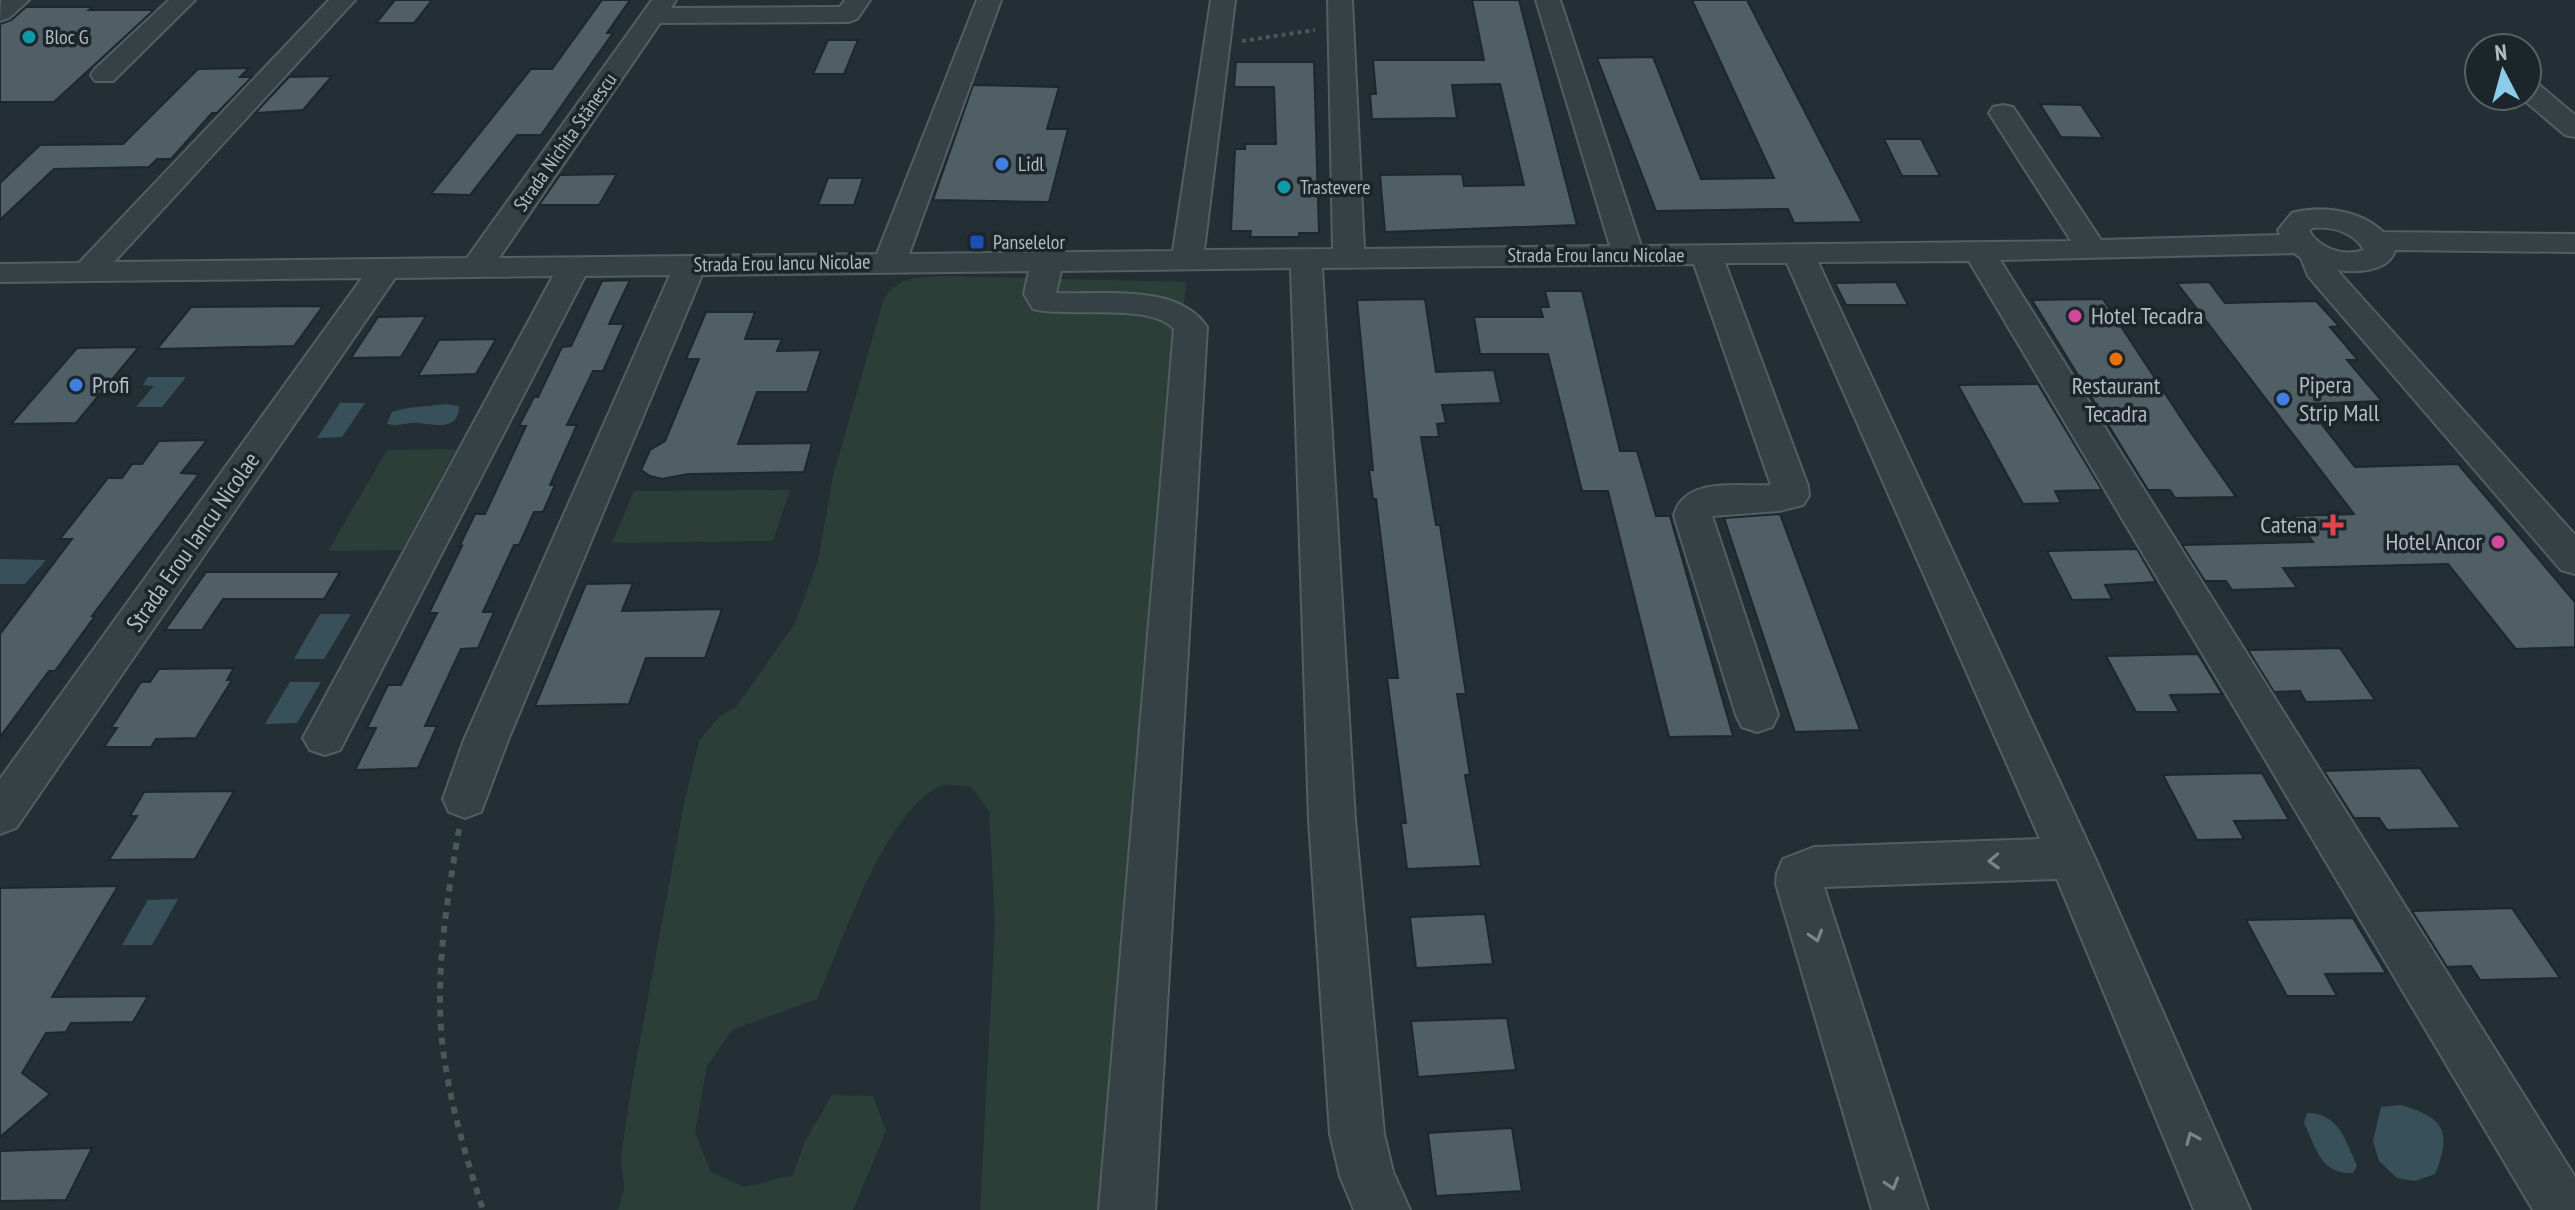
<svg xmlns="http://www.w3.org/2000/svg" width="2575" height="1210" viewBox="0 0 2575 1210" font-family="'PT Sans Narrow',sans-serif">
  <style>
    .green { fill: #2b3e38 }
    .water { fill: #385059 }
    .building { fill: #505e65; stroke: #1d272c; stroke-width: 2 }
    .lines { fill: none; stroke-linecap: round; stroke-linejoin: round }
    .minor-casing { stroke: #535e63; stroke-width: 4 }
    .path-far1 { stroke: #485956; stroke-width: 4; stroke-dasharray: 4 4; stroke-linecap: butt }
    .path { stroke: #485956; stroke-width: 6; stroke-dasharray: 7 7; stroke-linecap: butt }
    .minor { fill: #364145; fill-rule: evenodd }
    .oneway { stroke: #79858a }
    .culture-dot { fill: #0f9aa8; stroke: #1b252a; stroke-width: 3 }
    .shop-dot { fill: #3f7fe0; stroke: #1b252a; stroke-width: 3 }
    .transit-dot { fill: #1a4fb4; stroke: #1b252a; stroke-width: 3 }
    .hotel-dot { fill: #d1479c; stroke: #1b252a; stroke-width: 3 }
    .food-dot { fill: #e8710a; stroke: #1b252a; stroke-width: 3 }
    .health-dot { fill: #e0444e; stroke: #1b252a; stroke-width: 3 }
    .labels { text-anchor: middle; stroke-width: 7; stroke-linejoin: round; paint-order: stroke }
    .far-poi-label { font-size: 20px; fill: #b0bcc2; stroke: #1b252a; text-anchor: start }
    .far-street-label { font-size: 20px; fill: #b0bcc2; stroke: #1b252a }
    .poi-label { font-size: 24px; fill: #b0bcc2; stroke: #1b252a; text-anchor: start }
    .street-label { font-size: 24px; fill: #b0bcc2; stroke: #1b252a }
  </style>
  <rect width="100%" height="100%" fill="#232f34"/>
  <g class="green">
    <path d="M939,276L1186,282L1106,1210H980L995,924L989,811L971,787C962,786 949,783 941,786C883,812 843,943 817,999L732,1030L707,1066L695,1133L711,1172L745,1187L793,1175L805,1141L832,1095L873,1096L886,1131L853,1210H618L624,1189L621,1156L632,1083L684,804L699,741L720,716L736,707L794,625L818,561L833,476L884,298C900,277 914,278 939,276Z"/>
    <path d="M456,449L402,550L328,551L387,450Z"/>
    <path d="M790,490L773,541L612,543L634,491Z"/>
  </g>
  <g class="water">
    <path d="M148,377H186L162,407H136L154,386L143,385Z"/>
    <path d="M340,403H365L342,437L317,438Z"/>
    <path d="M445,404L459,406C459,431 435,425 419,423C408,422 399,427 387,424L392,412C409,406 426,407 445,404Z"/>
    <path d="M0,559L46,560L25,584H0Z"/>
    <path d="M320,614H351L324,659H294Z"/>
    <path d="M290,682H321L297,723L265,724Z"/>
    <path d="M178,899L152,945H122L148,900Z"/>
    <path d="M2401,1105C2445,1118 2452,1132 2435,1174L2415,1181L2397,1178L2379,1161L2373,1141L2381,1107Z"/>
    <path d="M2307,1113C2339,1113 2345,1140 2357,1166L2353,1173C2320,1174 2317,1149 2304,1123Z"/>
  </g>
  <g class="building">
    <path d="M395,0H432L414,23H376Z"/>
    <path d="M602,0H630L607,33H613L541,135H517L470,195L431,194L531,69H552Z"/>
    <path d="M1472,0H1519L1577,225L1385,232L1380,175L1462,174L1464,186L1524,185L1500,84L1452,85L1457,118L1372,119L1370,94H1376L1373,60H1484Z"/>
    <path d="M1692,0H1747L1862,222L1794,223L1788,209L1656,211L1597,58L1653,57L1701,179L1774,178Z"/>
    <path d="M26,7H93L89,10H154L54,102H0V24L11,20Z"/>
    <path d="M828,40H858L844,74H813Z"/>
    <path d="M1236,62H1314L1319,233H1299V237H1250L1251,231H1231L1235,149H1245V144H1276L1274,87H1234Z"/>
    <path d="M249,68L240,77H252L217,113H212L171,159H157L149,167L54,169L0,220V183L40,145L123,144L198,69Z"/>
    <path d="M332,76L303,110L255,113L289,77Z"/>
    <path d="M973,85L1059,87L1047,129H1068L1049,202L933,200Z"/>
    <path d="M2040,104L2081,105L2103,138L2061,137Z"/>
    <path d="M1884,139H1921L1940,176H1902Z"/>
    <path d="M617,174L599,205H539L560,175Z"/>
    <path d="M828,178H863L854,205H818Z"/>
    <path d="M630,280L609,324H624L603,371H593L567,425H577L550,485H555L543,512H534L519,545H514L483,612H494L478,648L461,649L425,726H437L418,768L355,770L376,728H367L388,685H401L437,613H429L462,546L459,547L475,514H485L526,426H519L534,397H538L562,347L571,346L602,281Z"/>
    <path d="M1896,282L1908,305H1846L1835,283Z"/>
    <path d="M2209,282L2225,303L2316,301L2339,326L2330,327L2358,360H2347L2382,401L2306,404L2355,467L2458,464L2575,602V647L2516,649L2448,564L2283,568L2297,588L2232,590L2226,581H2205L2182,545L2313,542L2294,516L2354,514L2177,283Z"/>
    <path d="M1545,291H1582L1620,451H1637L1656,516H1670L1733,736L1669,737L1608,491H1582L1548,354H1480L1474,317H1543L1540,307H1549Z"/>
    <path d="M1425,299L1436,372L1494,370L1501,403L1442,405L1446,423L1437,424L1439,437H1421L1436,525H1440L1466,694H1457L1470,775H1465L1481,866L1407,869L1401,823H1406L1387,678H1398L1376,499H1373L1369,470H1373L1357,300Z"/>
    <path d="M2103,299L2189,430L2236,497L2175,498L2170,490H2148L2032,300Z"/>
    <path d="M323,306L294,346L157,349L191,307Z"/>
    <path d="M706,312H755L745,339H782L777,351L821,350L807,392H757L738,444L812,443L804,472L688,474L662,479L650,476L641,470L650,450L665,441L699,359H686Z"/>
    <path d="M426,316L401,357L351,358L378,317Z"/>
    <path d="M496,339L476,374L418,376L439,340Z"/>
    <path d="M139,347L76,423L11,424L77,348Z"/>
    <path d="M2038,384L2102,490L2055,491L2061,503L2023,504L1958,385Z"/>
    <path d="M207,440L181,473L199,474L92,616H95L55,671H49L0,737V634L72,539H60L108,478H122L132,464H142L159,441Z"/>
    <path d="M1780,514L1860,730L1795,732L1724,518Z"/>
    <path d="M2137,549L2156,582L2105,585L2112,599L2072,600L2047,551Z"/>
    <path d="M206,572H340L324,599H223L202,630H165Z"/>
    <path d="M633,583L622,611L722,609L705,658H646L629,704L535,706L586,584Z"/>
    <path d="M2340,648L2375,700L2306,702L2300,691L2274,692L2248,650Z"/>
    <path d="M2198,654L2222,694L2170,695L2179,712H2136L2106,656Z"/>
    <path d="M234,668L227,680H232L196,738L156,739L151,747H104L117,728H111L141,682H150L159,669Z"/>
    <path d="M2420,768L2461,828L2387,830L2379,818H2354L2324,771Z"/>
    <path d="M2262,773L2289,820L2234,821L2244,839L2197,840L2163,775Z"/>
    <path d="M234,791L195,859L109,860L137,816H130L144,792Z"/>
    <path d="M118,886L52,997L148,996L133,1022L71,1023L66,1032L46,1033L22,1073L50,1094L0,1137V888Z"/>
    <path d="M2512,908L2560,978L2480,980L2471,966L2447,967L2412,911Z"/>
    <path d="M1485,914L1493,964L1416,968L1410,917Z"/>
    <path d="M2353,918L2386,973L2325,974L2337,996H2287L2246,920Z"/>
    <path d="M1507,1018L1516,1070L1418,1077L1411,1021Z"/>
    <path d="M1512,1128L1522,1191L1436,1196L1428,1133Z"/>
    <path d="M92,1148L66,1200L0,1201V1151Z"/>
  </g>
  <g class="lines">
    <g class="minor-casing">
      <g id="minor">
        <path d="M29,0L9,18L0,21L1,0Z"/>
        <path d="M169,0H195L113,81H95L91,75L95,69Z"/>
        <path d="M329,0H355L114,262L467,258L652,0H676L671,8L834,7H840L845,0H870L857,19L848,22L660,23L499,258L877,254L977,0H1001L909,254L1173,251L1211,0H1235L1204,250L1333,249L1328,0H1352L1364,249L1610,246L1536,0H1560L1641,246L2071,241L1989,113L1993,107L2003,105L2013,107L2101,240L2280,235L2278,230L2292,213C2322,205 2360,210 2383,232L2575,234V252L2395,250C2389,272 2356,273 2337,270L2575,535V574L2561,570L2308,276L2301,258L2294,253L2000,260L2575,1177V1210H2533L1969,261L1818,262L2095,858L2250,1210H2194L2057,879L1824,887L1928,1210H1872L1776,884L1777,873L1783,859L1814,847L2040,839L1787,263H1725L1808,486L1809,496L1803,505L1779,511L1712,516L1778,715L1772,727L1757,732L1742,727L1736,715L1674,516C1683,476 1739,487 1771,485L1694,264L1322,268L1355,820L1384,1134L1393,1172L1410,1210H1354L1340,1176L1330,1134L1309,820L1291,268L1061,271L1056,293C1103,295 1178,283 1207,327L1155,1210H1099L1174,329C1150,302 1068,318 1033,309L1024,294L1029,271L702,275L508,740L481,812L465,818L449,812L443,799L464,740L670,275L585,276L340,750L325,755L310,750L303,738L553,276L395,278L16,828L0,834V779L362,278L0,282V264L79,263ZM2312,228C2332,226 2354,232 2364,250C2344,257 2320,249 2309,231Z"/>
        <path d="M2527,81L2537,83L2575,115V137L2565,135L2519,96H2527Z"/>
      </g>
    </g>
    <path class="path-far1" d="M1242,41L1315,30"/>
    <path class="path" d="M459,829C447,901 434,975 443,1049C450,1104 466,1157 483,1210"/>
    <use href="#minor" class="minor"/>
  </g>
  <defs><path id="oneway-chevron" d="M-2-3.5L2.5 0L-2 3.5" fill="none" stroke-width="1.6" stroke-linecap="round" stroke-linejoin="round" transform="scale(2)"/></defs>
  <g class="oneway">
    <use href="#oneway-chevron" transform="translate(1994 861) rotate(178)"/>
    <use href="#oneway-chevron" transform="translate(1816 936) rotate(73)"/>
    <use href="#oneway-chevron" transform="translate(2192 1138) rotate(-113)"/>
    <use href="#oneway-chevron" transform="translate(1892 1184) rotate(73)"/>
  </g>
  <g class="culture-dot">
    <circle cx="29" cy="37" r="8"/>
    <circle cx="1284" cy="187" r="8"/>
  </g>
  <g class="shop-dot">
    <circle cx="1002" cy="164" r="8"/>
    <circle cx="76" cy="385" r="8"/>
    <circle cx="2283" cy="399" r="8"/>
  </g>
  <rect class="transit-dot" x="969" y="234" width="16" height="16" rx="4"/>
  <g class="hotel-dot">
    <circle cx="2075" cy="316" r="8"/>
    <circle cx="2498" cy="542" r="8"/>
  </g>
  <circle class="food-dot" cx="2116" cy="359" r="8"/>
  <path class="health-dot" d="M2329 513h8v8h8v8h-8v8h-8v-8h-8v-8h8z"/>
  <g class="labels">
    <g class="far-poi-label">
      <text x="45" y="44">Bloc G</text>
      <text x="1018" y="171">Lidl</text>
      <text x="1300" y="194">Trastevere</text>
      <text x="993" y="249">Panselelor</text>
    </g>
    <g class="far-street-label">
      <text transform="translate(565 142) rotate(-55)" y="7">Strada Nichita Stănescu</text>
      <text x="1596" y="262">Strada Erou Iancu Nicolae</text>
      <text transform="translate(782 263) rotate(-1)" y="7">Strada Erou Iancu Nicolae</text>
    </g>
    <g class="poi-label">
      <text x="2091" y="324">Hotel Tecadra</text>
      <text x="92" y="393">Profi</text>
      <text x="2299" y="393">Pipera<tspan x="2299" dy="28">Strip Mall</tspan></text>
      <text x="2116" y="394" text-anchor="middle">Restaurant<tspan x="2116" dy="28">Tecadra</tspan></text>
      <text x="2317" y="533" text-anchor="end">Catena</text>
      <text x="2482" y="550" text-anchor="end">Hotel Ancor</text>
    </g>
    <g class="street-label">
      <text transform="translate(193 542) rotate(-55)" y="8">Strada Erou Iancu Nicolae</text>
    </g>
  </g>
  <g transform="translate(2503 72) rotate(354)"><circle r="38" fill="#1b252a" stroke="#576167" stroke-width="2"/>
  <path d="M0-6L14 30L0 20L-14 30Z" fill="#8dcce9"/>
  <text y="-12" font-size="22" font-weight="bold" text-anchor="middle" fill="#b0bcc2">N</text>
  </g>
</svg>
